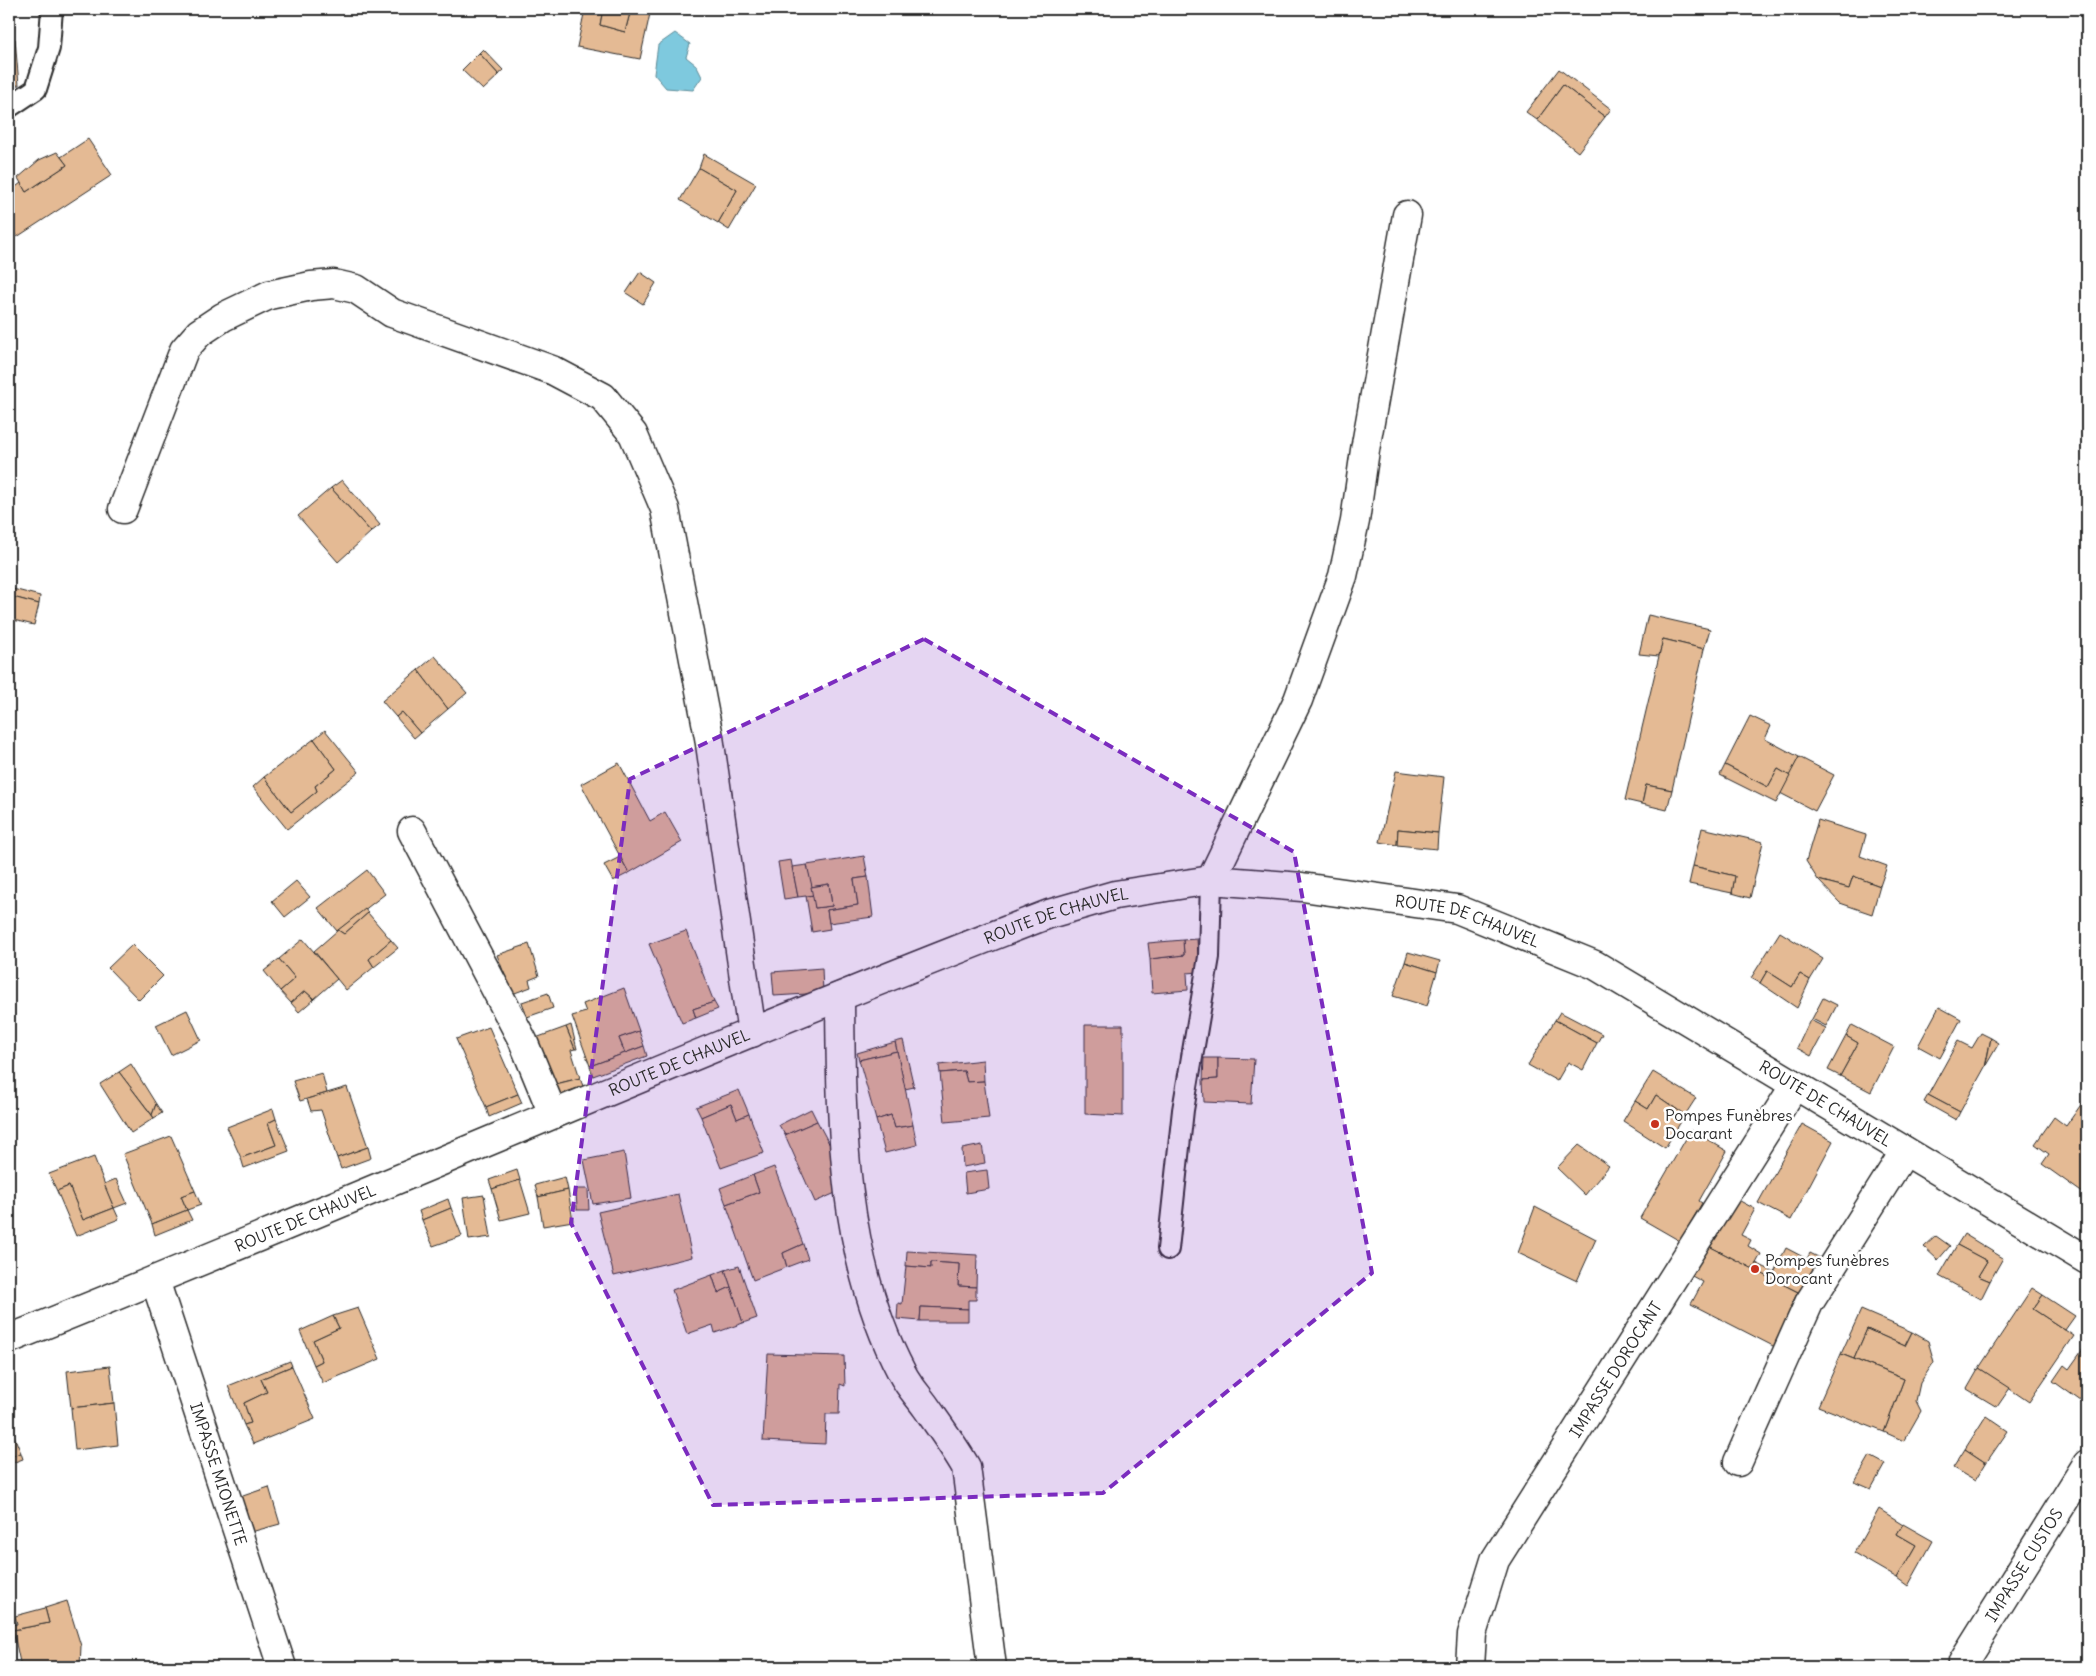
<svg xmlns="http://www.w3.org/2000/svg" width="2096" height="1676" viewBox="0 0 2096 1676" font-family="Delius,sans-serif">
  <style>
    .water { fill: #7ec9de; stroke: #5d8a96 }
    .building { fill: #e4ba94; stroke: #2b2b2b }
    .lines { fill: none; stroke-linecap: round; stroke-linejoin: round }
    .lane-casing { stroke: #2b2b2b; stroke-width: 24 }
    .street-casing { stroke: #2b2b2b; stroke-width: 31 }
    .secondary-casing { stroke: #2b2b2b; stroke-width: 31 }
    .lane { stroke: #fff; stroke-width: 20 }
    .street { stroke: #fff; stroke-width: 28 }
    .secondary { stroke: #fff; stroke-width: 28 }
    .marked { fill: #7b2cbf; fill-opacity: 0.2; stroke: #7b2cbf; stroke-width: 4; stroke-dasharray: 10 6; stroke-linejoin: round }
    .poi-dot { fill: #c8321e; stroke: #fff; stroke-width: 2 }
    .labels { text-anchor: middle; stroke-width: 5; stroke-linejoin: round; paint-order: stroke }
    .street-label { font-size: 16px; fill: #2b2b2b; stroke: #fff }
    .poi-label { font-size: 16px; fill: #2b2b2b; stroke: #fff; text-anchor: start }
  </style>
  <rect width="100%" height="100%" fill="#fff"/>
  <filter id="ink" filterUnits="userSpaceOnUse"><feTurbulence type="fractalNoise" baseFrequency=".02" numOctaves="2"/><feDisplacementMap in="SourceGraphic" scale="10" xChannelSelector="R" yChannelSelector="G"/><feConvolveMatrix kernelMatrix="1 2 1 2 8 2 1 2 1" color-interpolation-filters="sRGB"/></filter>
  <g filter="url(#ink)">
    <path class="water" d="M675,33L690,44L686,57L696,65L702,77L693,90L666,88L654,74L658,45Z"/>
    <g class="building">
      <path d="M585,9H603L600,25L625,32L631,9H651L640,59L577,47Z"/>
      <path d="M603,9H631L625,32L600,25Z"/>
      <path d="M9,39H15L19,85L9,86Z"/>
      <path d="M483,49L503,70L499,75L479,53Z"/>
      <path d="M479,53L499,75L483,90L462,70Z"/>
      <path d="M1559,69L1611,109L1605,117L1563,85L1537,120L1526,112Z"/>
      <path d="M1563,85L1605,117L1578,152L1537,120Z"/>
      <path d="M88,139L112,175L17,237L9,225V192L21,183L26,192L67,165L61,157Z"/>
      <path d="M57,152L67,165L26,192L18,178L39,160Z"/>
      <path d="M704,154L756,184L729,230L718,223L737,190L699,168Z"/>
      <path d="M699,168L737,190L718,223L680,200Z"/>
      <path d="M640,272L656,283L643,304L626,293Z"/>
      <path d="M342,480L380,525L371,532L331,488Z"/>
      <path d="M331,488L371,532L338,562L298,516Z"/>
      <path d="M9,588L40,596L39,604L9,596Z"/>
      <path d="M9,596L39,604L34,625L9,619Z"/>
      <path d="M1648,615L1710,629L1704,649L1663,639L1659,656L1639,654Z"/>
      <path d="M1663,639L1704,649L1672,790L1646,785L1642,804L1625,800Z"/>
      <path d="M435,656L467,693L448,709L418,670Z"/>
      <path d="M418,670L448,709L420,733L402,712L396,717L382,701Z"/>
      <path d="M402,712L420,733L414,738L396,717Z"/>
      <path d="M1750,716L1771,726L1765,739L1799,757L1790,776L1778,769L1768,787L1725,765Z"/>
      <path d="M325,730L359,772L287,829L253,787L264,777L291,812L317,791L315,786L336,769L314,739Z"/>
      <path d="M314,739L336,769L315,786L317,791L291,812L264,777Z"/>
      <path d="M1799,757L1834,775L1815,811L1780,793Z"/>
      <path d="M619,763L650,821L665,812L682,842L629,873L581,784Z"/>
      <path d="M1725,765L1768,787L1778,769L1790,776L1776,803L1720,775Z"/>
      <path d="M1396,771L1444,777L1438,833L1398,829L1397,845L1380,842Z"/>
      <path d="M1646,785L1672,790L1667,810L1642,804Z"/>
      <path d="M1818,820L1866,835L1860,856L1887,866L1880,886L1853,876L1849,888L1818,880L1806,861Z"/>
      <path d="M1702,828L1763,842L1750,898L1732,893L1735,876L1693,866Z"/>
      <path d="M1398,829L1438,833L1437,849L1397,845Z"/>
      <path d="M864,856L868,877L854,879L858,905L827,910L830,929L812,932L806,896L814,895L815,908L832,906L829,884L811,887L807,865Z"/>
      <path d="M620,857L629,873L613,881L604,865Z"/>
      <path d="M791,860L798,897L784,899L778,862Z"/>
      <path d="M807,865L814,895L798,897L792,867Z"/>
      <path d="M1693,866L1735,876L1732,893L1689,884Z"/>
      <path d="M367,870L385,894L337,931L318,908Z"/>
      <path d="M1853,876L1880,886L1872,914L1840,903L1818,880L1849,888Z"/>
      <path d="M868,877L873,917L829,923L827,910L858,905L854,879Z"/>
      <path d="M296,881L310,897L285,917L272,901Z"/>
      <path d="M829,884L832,906L815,908L811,887Z"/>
      <path d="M365,909L368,913L344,934L338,930Z"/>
      <path d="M368,913L391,940L369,959L374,967L346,990L314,951L338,930L344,934Z"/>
      <path d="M686,931L714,1002L693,1009L696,1018L682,1023L649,944Z"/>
      <path d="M1780,932L1823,959L1810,980L1800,974L1792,987L1767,971L1760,983L1751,978Z"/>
      <path d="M303,939L337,979L314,999L305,991L291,1003L280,991L295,978L279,959Z"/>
      <path d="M1197,939L1199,972L1187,973L1188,990L1152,993L1150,959L1184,955L1183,940Z"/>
      <path d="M391,940L398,948L374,967L369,959Z"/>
      <path d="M1183,940L1184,955L1150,959L1148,943Z"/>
      <path d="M529,944L539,976L529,980L531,987L512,994L497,955Z"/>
      <path d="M132,945L163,976L139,1000L108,968Z"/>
      <path d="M1408,952L1440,961L1437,972L1405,962Z"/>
      <path d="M279,959L295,978L280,991L264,971Z"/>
      <path d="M1405,962L1437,972L1427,1006L1393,996Z"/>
      <path d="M822,968L823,993L774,996L772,972Z"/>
      <path d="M1767,971L1792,987L1800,974L1810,980L1797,1008L1760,983Z"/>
      <path d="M624,988L639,1031L619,1038L625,1053L590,1066L572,1016L586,1012L583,1004Z"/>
      <path d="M305,991L314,999L299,1012L291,1003Z"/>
      <path d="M548,993L553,1008L527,1017L522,1002Z"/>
      <path d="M1823,998L1837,1005L1826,1026L1812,1019Z"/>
      <path d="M714,1002L718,1009L696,1018L693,1009Z"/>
      <path d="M1939,1007L1961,1019L1940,1058L1918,1046Z"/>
      <path d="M187,1010L201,1040L171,1055L156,1025Z"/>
      <path d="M1560,1012L1602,1034L1597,1043L1555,1020Z"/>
      <path d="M1555,1020L1597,1043L1583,1070L1568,1062L1557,1081L1528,1065Z"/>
      <path d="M1810,1020L1826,1028L1811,1056L1797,1048Z"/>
      <path d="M571,1025L577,1049H575L566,1027Z"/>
      <path d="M1085,1025H1123V1116L1085,1114Z"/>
      <path d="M1852,1025L1894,1047L1871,1092L1840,1076L1858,1043L1846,1036Z"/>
      <path d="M489,1027L518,1094L486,1107L456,1039Z"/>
      <path d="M566,1027L575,1049L571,1050L580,1078L552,1085L533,1039Z"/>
      <path d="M639,1031L644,1046L625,1053L619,1038Z"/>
      <path d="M1981,1033L1991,1038L1985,1067L1960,1112L1928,1095L1958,1041L1972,1048Z"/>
      <path d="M1846,1036L1858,1043L1840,1076L1828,1070Z"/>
      <path d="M1991,1038L1999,1043L1985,1067L1986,1064Z"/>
      <path d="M903,1040L914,1087L905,1089L895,1042Z"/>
      <path d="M895,1042L897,1051L859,1060L857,1053Z"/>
      <path d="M644,1046L647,1056L593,1076L590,1066Z"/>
      <path d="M897,1051L913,1125L895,1128L891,1115L876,1120L859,1060Z"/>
      <path d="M1204,1058H1218V1079L1203,1080Z"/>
      <path d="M1218,1058L1254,1059L1251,1104L1204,1102L1203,1080L1218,1079Z"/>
      <path d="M983,1060L984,1081L967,1082L964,1071L940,1073L939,1065Z"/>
      <path d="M131,1064L156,1104L152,1115L119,1072Z"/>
      <path d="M964,1071L967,1082L984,1081L989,1118L945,1122L940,1073Z"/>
      <path d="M119,1072L154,1118L131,1133L100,1084Z"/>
      <path d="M1653,1072L1696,1098L1685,1115L1656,1095L1648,1109L1635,1101Z"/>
      <path d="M322,1073L327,1093L300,1101L293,1081Z"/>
      <path d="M580,1078L583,1086L555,1096L552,1085Z"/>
      <path d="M347,1087L368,1147L337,1158L321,1110L311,1111L307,1099Z"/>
      <path d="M739,1090L749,1114L737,1119L731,1104L701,1117L696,1107Z"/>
      <path d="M518,1094L522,1103L489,1117L486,1107Z"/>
      <path d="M1656,1095L1685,1115L1665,1148L1623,1121L1635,1101L1648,1109Z"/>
      <path d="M1928,1095L1960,1112L1956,1120L1924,1102Z"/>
      <path d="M2087,1096V1196L2042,1164L2049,1154L2035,1144L2054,1117L2066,1126Z"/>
      <path d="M156,1104L162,1113L154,1118L152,1115Z"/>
      <path d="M731,1104L737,1119L749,1114L764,1153L721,1168L701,1117Z"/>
      <path d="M273,1109L276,1119L268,1123L276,1145L241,1158L227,1127Z"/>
      <path d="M811,1109L817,1121L785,1135L779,1125Z"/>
      <path d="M891,1115L895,1128L913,1125L917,1145L885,1153L876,1120Z"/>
      <path d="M276,1119L289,1151L244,1168L241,1158L276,1145L268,1123Z"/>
      <path d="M817,1121L832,1149L840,1191L815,1202L785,1135Z"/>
      <path d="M1802,1124L1833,1141L1791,1220L1758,1203Z"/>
      <path d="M1691,1130L1727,1151L1699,1201L1702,1203L1680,1241L1640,1218Z"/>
      <path d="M171,1136L195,1191L181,1196L187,1210L152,1224L123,1154Z"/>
      <path d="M982,1145L985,1163L963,1167L962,1149Z"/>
      <path d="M1579,1145L1609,1166L1585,1195L1557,1168Z"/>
      <path d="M368,1147L371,1158L341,1169L337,1158Z"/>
      <path d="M624,1152L631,1198L593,1204L584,1160Z"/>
      <path d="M94,1157L114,1208L83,1220L69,1186L57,1191L49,1174Z"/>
      <path d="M774,1167L803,1244L783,1253L787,1267L753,1280L726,1204L759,1192L753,1175Z"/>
      <path d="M517,1170L520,1180L492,1189L489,1180Z"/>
      <path d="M987,1170L989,1189L966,1193L964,1173Z"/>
      <path d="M753,1175L759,1192L726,1204L720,1188Z"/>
      <path d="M565,1177L568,1190L538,1197L535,1185Z"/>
      <path d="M116,1179L127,1203L114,1208L104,1184Z"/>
      <path d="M520,1180L530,1213L501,1220L492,1189Z"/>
      <path d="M69,1186L83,1220L114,1208L119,1219L76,1236L57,1191Z"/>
      <path d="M576,1189H588L589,1210H577Z"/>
      <path d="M568,1190L573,1221L543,1226L538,1197Z"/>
      <path d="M195,1191L201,1205L187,1210L181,1196Z"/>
      <path d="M678,1194L692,1257L614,1276L598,1212Z"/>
      <path d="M484,1195L491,1237L469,1240L463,1198Z"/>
      <path d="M1729,1195L1755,1209L1741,1235L1751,1240L1748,1246L1761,1254L1753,1269L1703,1243Z"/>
      <path d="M448,1199L451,1208L422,1220L419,1211Z"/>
      <path d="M1535,1207L1596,1239L1577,1281L1518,1253Z"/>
      <path d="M451,1208L462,1236L433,1246L422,1220Z"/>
      <path d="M187,1210L192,1220L155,1235L152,1224Z"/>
      <path d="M1964,1234L2003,1258L1990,1281L1978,1276L1987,1261L1957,1245Z"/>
      <path d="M1936,1236L1950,1246L1938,1260L1924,1247Z"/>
      <path d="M1703,1243L1798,1292L1790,1307L1795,1309L1775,1347L1691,1304L1703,1282L1688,1274Z"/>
      <path d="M803,1244L808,1259L787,1267L783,1253Z"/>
      <path d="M1957,1245L1987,1261L1978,1276L1990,1281L1981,1299L1939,1276Z"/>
      <path d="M1786,1248L1807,1259L1810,1253L1828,1262L1810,1298L1753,1269L1756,1263L1774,1272Z"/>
      <path d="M907,1251L977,1255L976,1287L958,1286L959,1264L931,1262V1268L906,1266Z"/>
      <path d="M931,1262L959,1264L958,1286L976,1287V1300H968V1309L921,1307L920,1321L897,1319L898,1303L902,1304L906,1266L931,1268Z"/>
      <path d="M739,1266L757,1318L743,1323L725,1270Z"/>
      <path d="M725,1270L731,1287L718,1293L712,1275Z"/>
      <path d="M712,1275L718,1293L731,1287L743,1323L715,1333L713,1325L687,1334L672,1290Z"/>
      <path d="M2032,1288L2043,1295L2033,1309L2074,1336L2029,1402L1979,1368Z"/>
      <path d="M2043,1295L2075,1316L2065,1330L2033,1309Z"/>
      <path d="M921,1307L968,1309V1321H920Z"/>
      <path d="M358,1308L380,1359L323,1383L314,1365L322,1361L313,1340L339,1328L333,1316Z"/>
      <path d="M1861,1310L1912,1332L1905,1346L1867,1329L1854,1359L1841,1354Z"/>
      <path d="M333,1316L339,1328L313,1340L322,1361L314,1365L300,1331Z"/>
      <path d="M1867,1329L1905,1346L1912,1332L1928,1341L1934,1362L1920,1383L1916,1401L1921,1411L1904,1441L1884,1432L1904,1379L1854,1359Z"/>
      <path d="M2086,1345L2087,1401L2085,1404L2053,1381L2064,1365L2069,1369Z"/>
      <path d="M768,1354L844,1356L845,1386L840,1384L839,1414H826L825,1444L763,1441Z"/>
      <path d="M1841,1354L1904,1379L1884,1432L1818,1406Z"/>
      <path d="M290,1361L292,1366L261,1379L267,1392L244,1403L251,1423L244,1425L228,1386Z"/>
      <path d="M110,1366L114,1403L71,1408L67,1371Z"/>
      <path d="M292,1366L315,1419L253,1444L244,1425L251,1423L244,1403L267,1392L261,1379Z"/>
      <path d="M1979,1368L2010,1388L1997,1407L1967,1389Z"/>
      <path d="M114,1403L118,1445L75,1450L71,1408Z"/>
      <path d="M1986,1416L2008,1431L1986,1463L1965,1449Z"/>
      <path d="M12,1431L21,1453L9,1457V1433Z"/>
      <path d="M1965,1449L1986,1463L1975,1481L1953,1468Z"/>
      <path d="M21,1453L23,1459L9,1464V1457Z"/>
      <path d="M1870,1456L1885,1464L1871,1489L1855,1482Z"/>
      <path d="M269,1487L280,1524L251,1532L240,1497Z"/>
      <path d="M1879,1509L1903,1524L1897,1534L1916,1545L1897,1578L1854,1553Z"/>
      <path d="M1903,1524L1933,1541L1908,1586L1897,1578L1916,1545L1897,1534Z"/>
      <path d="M67,1601L81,1646L80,1667H21L13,1630L49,1623L45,1608Z"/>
      <path d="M45,1608L49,1623L13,1630L12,1625L17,1624L15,1616Z"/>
    </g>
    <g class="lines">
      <g class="lane-casing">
        <g id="lane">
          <path d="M9,107L36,89L49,48L52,9"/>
          <path d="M1168,1249L1183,1110L1209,957L1211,880"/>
        </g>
      </g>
      <g class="street-casing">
        <g id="street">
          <path d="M123,509L184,350L199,333L223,317L269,295L311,286L334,284L356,289L392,313L552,370L603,397L633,434L665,509L709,737L752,1033"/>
          <path d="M412,831L523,1041L553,1114"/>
          <path d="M1211,880L1298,700L1343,576L1355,521L1365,450L1407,215"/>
          <path d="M840,997C841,1124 841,1257 902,1373C908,1385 918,1396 926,1407C940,1427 954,1446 966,1467L992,1667"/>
          <path id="s1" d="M155,1280L282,1667"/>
          <path d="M1738,1462L1809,1303L1905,1151"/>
          <path id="s2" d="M1470,1667L1472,1634L1495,1560L1795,1085"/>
          <path id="s3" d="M1965,1667L1963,1662L2087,1464"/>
        </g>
      </g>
      <g class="secondary-casing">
        <g id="secondary">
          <path id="s4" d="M9,1339C357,1200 700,1048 1049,914L1115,895L1211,880L1302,887L1457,909L1595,965L2087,1260"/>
        </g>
      </g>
      <use href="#lane" class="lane"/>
      <use href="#street" class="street"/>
      <use href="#secondary" class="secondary"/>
    </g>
  </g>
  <path class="marked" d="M924,639L1294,852L1372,1273L1103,1493L713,1505L571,1223L630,779Z"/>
  <g class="poi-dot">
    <circle cx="1655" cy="1124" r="5"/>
    <circle cx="1755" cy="1269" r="5"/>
  </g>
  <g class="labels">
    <g class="street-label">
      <text dy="6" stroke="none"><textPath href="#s4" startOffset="1130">ROUTE DE CHAUVEL</textPath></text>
      <text dy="6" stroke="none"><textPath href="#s4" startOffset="1550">ROUTE DE CHAUVEL</textPath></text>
      <text dy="6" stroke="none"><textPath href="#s4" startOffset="725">ROUTE DE CHAUVEL</textPath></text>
      <text dy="6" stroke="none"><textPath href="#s4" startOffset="1955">ROUTE DE CHAUVEL</textPath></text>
      <text dy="6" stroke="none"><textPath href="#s4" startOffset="320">ROUTE DE CHAUVEL</textPath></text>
      <text dy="6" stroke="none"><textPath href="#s2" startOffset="336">IMPASSE DOROCANT</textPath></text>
      <text dy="6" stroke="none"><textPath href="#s1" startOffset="204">IMPASSE MIONETTE</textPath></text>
      <text dy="6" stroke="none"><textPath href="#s3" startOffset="120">IMPASSE CUSTOS</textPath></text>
    </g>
    <g class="poi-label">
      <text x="1665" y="1121">Pompes Funèbres<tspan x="1665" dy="18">Docarant</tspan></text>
      <text x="1765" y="1266">Pompes funèbres<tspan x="1765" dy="18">Dorocant</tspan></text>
    </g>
  </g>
  <rect width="2096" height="1676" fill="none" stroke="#fff" stroke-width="30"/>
  <rect x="15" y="15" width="2066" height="1646" fill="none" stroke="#2b2b2b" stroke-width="2" filter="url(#ink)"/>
</svg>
